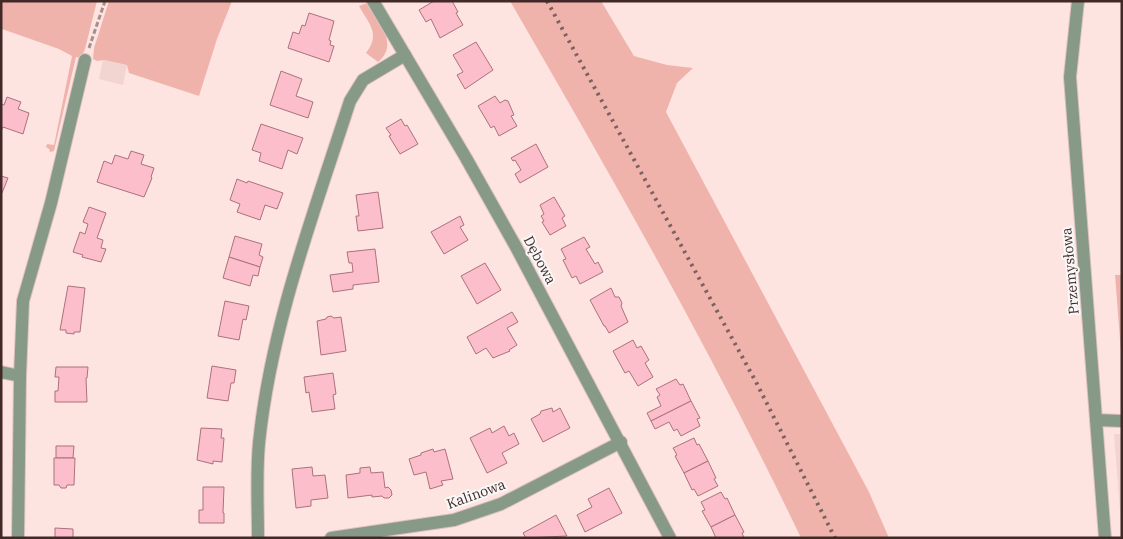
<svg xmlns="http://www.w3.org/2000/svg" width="1123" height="539" viewBox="0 0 1123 539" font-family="'IBM Plex Serif',serif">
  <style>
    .built { fill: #f2d4d0 }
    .green { fill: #f0b3ac }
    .building { fill: #fdbecb; stroke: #ab717e }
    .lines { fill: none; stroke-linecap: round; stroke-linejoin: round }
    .minor-casing { stroke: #dcc2c0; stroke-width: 14 }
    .path { stroke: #a88f8c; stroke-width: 3; stroke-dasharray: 5 2.5; stroke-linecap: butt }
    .minor { stroke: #879987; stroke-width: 12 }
    .rail { stroke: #7b6260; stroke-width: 4; stroke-dasharray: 2.5 5; stroke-linecap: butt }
    .labels { text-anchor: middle; stroke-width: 4; stroke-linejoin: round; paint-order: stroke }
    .street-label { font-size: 14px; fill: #412927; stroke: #f8f8f8 }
  </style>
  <rect width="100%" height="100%" fill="#fee4e1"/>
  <g class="built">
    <path d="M103,60L127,65L123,85L99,79Z"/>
    <path d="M1114,434H1122V535Z"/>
  </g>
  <g class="green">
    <path d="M1,1H97L85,49L81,58L76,57L54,151L50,152L49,149L46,147L47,144L54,145L72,56L59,49L2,29L1,31Z"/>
    <path d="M109,1H232L217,39L199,96L129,73L127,65L104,60L97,61L93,59L94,48Z"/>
    <path d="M510,1H601L634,56L667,65L693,68L677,83L666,112L869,492L889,538H801C713,354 612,177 510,1Z"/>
    <path d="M367,3C378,21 400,45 378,62L366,53C381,34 369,24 359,6Z"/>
    <path d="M1115,275H1122V365Z"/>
  </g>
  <g class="building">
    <path d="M434,1H452L458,12L456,13L463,25L440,38L431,19L426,22L419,10Z"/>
    <path d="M309,13L334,21L329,40L331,41L330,45L334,46L329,62L288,48L293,32L299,34L302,25L305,26Z"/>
    <path d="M476,42L493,70L465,89L457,75L463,72L453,55Z"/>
    <path d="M281,71L302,79L296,96L313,102L308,118L270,105Z"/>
    <path d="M495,96L500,103L505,100L508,101L514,115L511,116L517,126L499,136L494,126L491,128L478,106Z"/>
    <path d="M7,97L21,102L18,109L29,113L23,134L3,127L1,131V104L4,105Z"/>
    <path d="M401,119L405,126L407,125L418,144L400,154L389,136L391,135L386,128Z"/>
    <path d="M261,124L303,138L297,154L288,150L282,169L259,161L261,153L252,150Z"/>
    <path d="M536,144L548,167L520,183L515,174L521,170L515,160L513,161L511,158Z"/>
    <path d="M131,151L144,155L141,164L154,168L151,177L152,178L144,197L97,182L104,161L112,164L115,155L128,159Z"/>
    <path d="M1,176L8,178L2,193H1Z"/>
    <path d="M237,179L247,183L248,181L283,193L277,209L265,205L260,220L237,212L240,204L230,200Z"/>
    <path d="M378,192L383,228L358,231L356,216H359L356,195Z"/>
    <path d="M554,197L565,216L562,218L566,226L550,235L542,222L544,221L541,216L544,214L540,205Z"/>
    <path d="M89,207L106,213L97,238L103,240L101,248L106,249L101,262L82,257L83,255L73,252L80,232L85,234L88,224L83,222Z"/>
    <path d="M460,216L464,225L460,227L468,240L444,254L431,232Z"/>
    <path d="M235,236L262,244L259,255L263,257L260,267L229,257Z"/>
    <path d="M584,237L590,247L586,249L595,264L598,262L603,272L580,284L576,276L572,278L563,260L566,259L561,249Z"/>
    <path d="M375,249L379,282L353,285V289L333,292L330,275L353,272L352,263H349L347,252Z"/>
    <path d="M229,257L260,267L258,276L253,275L250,286L223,278Z"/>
    <path d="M485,263L501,290L477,304L461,276Z"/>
    <path d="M68,286L85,288L80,332H74V334L66,333V330H60Z"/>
    <path d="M611,288L615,297H619L622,303L621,306L628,322L609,333L605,326H604L590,300Z"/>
    <path d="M225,301L249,306L246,320L243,319L239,340L218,336Z"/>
    <path d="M512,312L518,322L507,328L517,345L509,350L510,351L493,358L486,348L476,354L467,337Z"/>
    <path d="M331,316L334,318L341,317L346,351L321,355L317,321L326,319L327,317Z"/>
    <path d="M633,340L637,348L641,346L649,360L645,363L653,377L638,386L629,371L625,373L613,351Z"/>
    <path d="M212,366L236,370L234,383H231L228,401L207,398Z"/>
    <path d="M56,367H88L87,378H86L87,402H55V391H58L59,377H55Z"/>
    <path d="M333,373L336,394L333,395L335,409L312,412L309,392L306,393L304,377Z"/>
    <path d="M676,379L680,385L683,384L691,401L651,421L647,413L661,406L657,397L660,395L656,389Z"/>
    <path d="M691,401L700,418L697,419L700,426L681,436L677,429L674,431L669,422L655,429L651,421Z"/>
    <path d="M552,408L553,412L560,408L570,428L543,442L531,419L540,414L541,411Z"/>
    <path d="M504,426L509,436L514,433L519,444L502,453L507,463L487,473L470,438L490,428L492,433Z"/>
    <path d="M201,428L222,429L221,438H224L222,462L213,461V464L197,460Z"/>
    <path d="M694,438L697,445L699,444L708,461L684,473L675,456L677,455L673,448Z"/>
    <path d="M56,446H74L73,458H56Z"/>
    <path d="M433,449L434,452L445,449L453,479L441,481L443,485L430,489L426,472L414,475L409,459L421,455V453Z"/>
    <path d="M54,458H75L74,485H67L66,488H61L59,485H54Z"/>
    <path d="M708,461L716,478L714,479L718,486L698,496L694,489L692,490L684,473Z"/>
    <path d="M312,467L313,476L325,475L328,498L311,500V506L296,508L292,469Z"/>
    <path d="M370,467L371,473L383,472L385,488L388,487L391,490L392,495L389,498H384L382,496L372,497V495L348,498L346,475L360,473V468Z"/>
    <path d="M203,487H224L223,513H224V523H199V510H203Z"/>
    <path d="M609,488L622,513L585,532L577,515L592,507L588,499Z"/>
    <path d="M721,492L725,499L727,498L735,515L711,527L702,511L705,510L701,502Z"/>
    <path d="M556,515L567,536L526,538L523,533Z"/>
    <path d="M735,515L744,532L742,533L744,538H716L711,527Z"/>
    <path d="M55,528L73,529V538H55Z"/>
  </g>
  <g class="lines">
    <g class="minor-casing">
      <g id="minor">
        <path d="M373,1L466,158L516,247L670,538"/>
        <path d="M1078,1L1070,77L1105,538"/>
        <path d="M1,372L20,376"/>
        <path d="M1096,420L1122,421"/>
        <path d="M18,538L20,376L23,301L51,203L85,60"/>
        <path d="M258,538C258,506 256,474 259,443C271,325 314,213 350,101L363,80L405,55"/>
        <path d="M331,538L454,520L501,504L621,442"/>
      </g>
    </g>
    <path class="path" d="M89,48L105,1"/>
    <use href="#minor" class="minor"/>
    <path class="rail" d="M547,1L756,382L835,538"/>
  </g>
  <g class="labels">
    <g class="street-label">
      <text transform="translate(540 260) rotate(62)" y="5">Dębowa</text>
      <text transform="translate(1070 271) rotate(-95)" y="5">Przemysłowa</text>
      <text transform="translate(476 494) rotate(-20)" y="5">Kalinowa</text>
    </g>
  </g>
  <rect width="1123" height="539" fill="none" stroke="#412927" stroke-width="5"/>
</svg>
